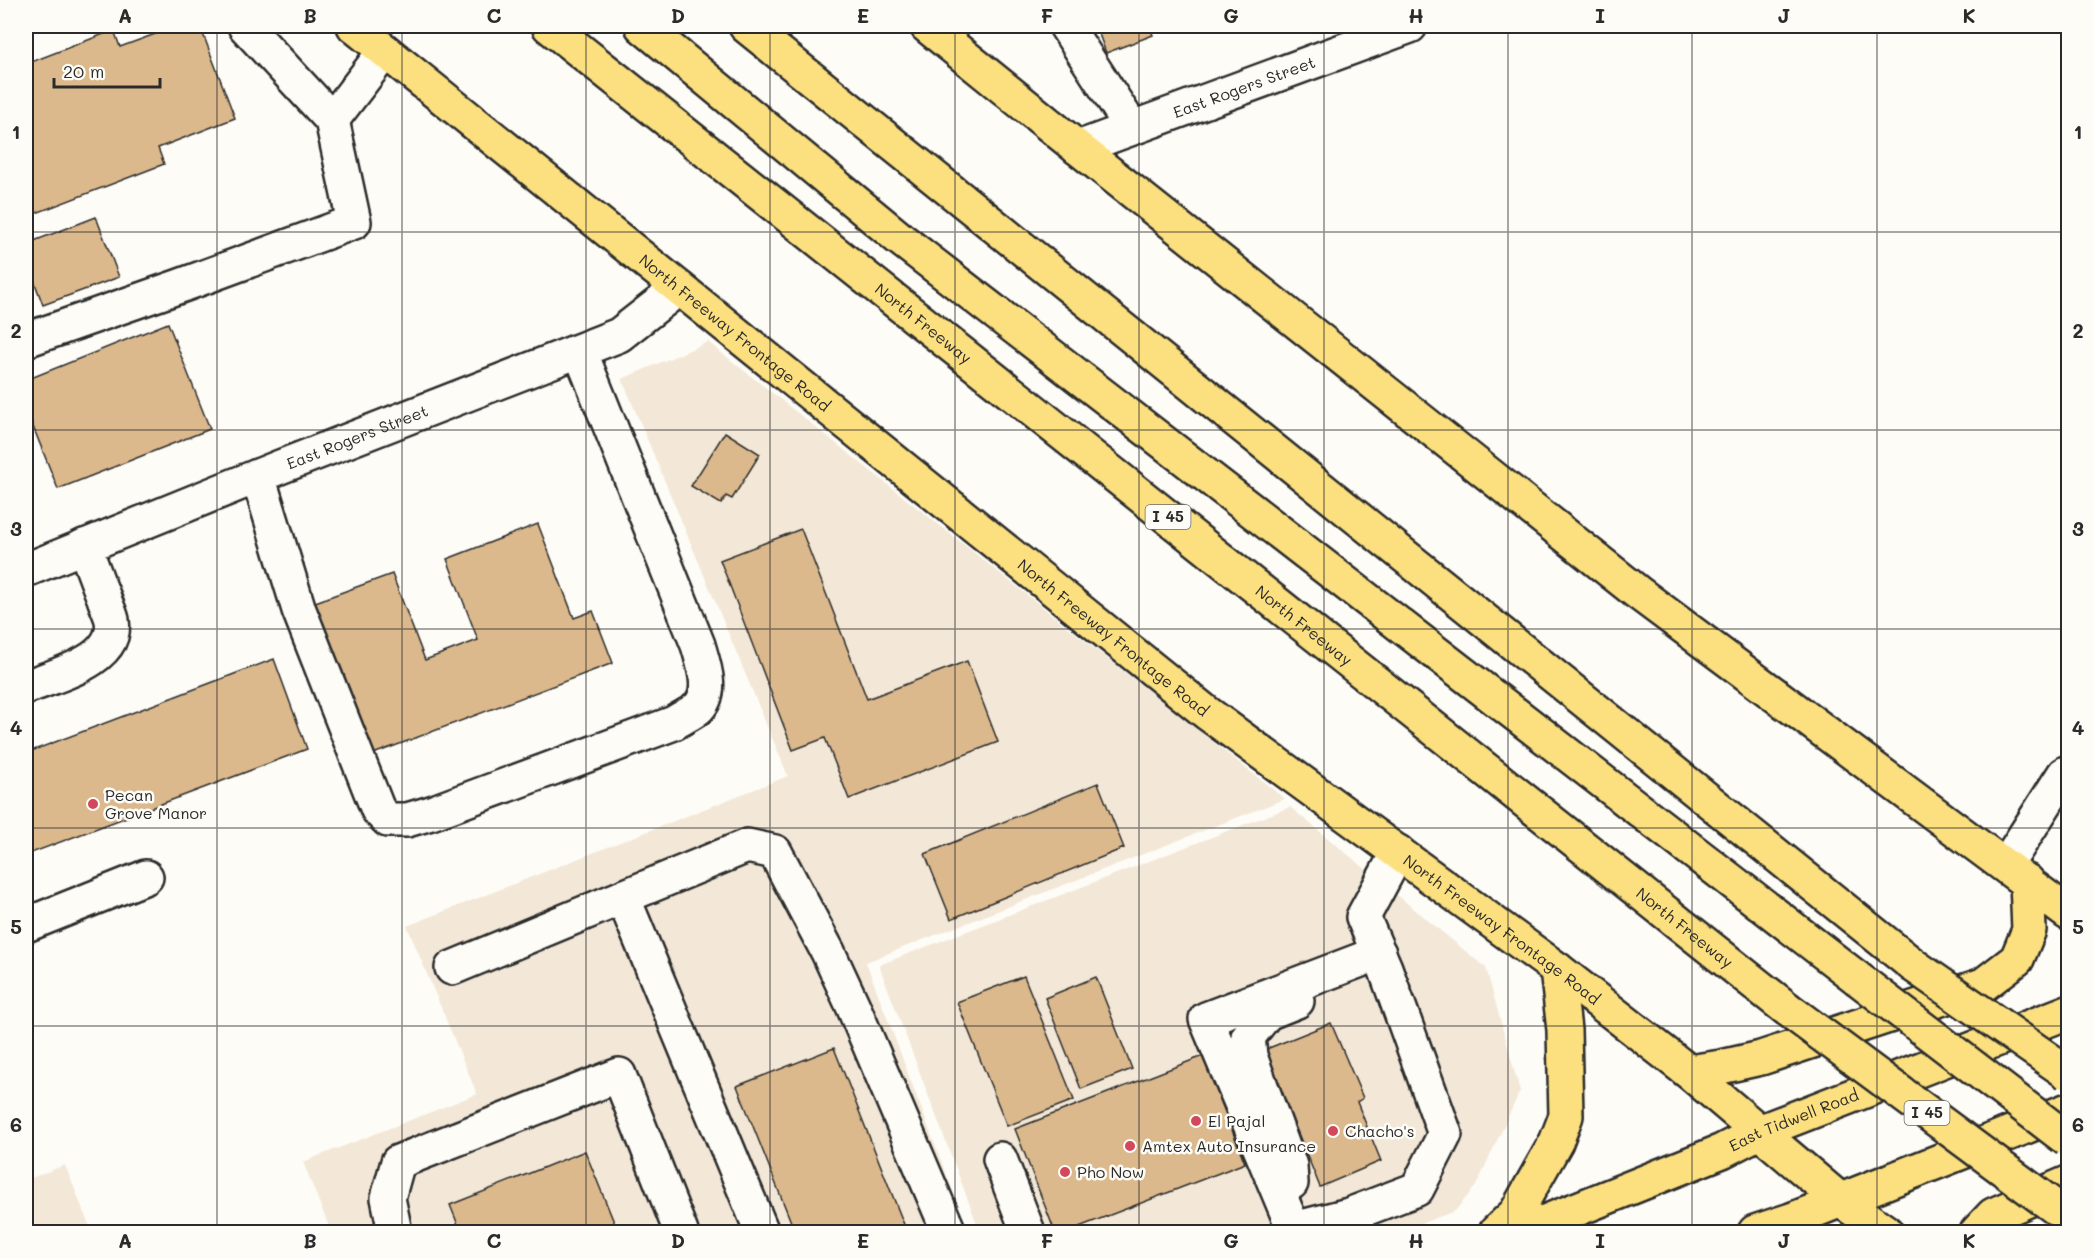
<svg xmlns="http://www.w3.org/2000/svg" width="2094" height="1258" viewBox="0 0 2094 1258" font-family="Mali,sans-serif">
  <style>
    .built { fill: #f3e8d7 }
    .building { fill: #dbb98d; stroke: #2b2b2b; stroke-width: 1.5 }
    .lines { fill: none; stroke-linecap: round; stroke-linejoin: round }
    .minor-casing { stroke: #2b2b2b; stroke-width: 38 }
    .major-casing { stroke: #2b2b2b; stroke-width: 38 }
    .highway-casing { stroke: #2b2b2b; stroke-width: 38 }
    .minor { stroke: #fdfcf7; stroke-width: 33 }
    .major { stroke: #fce080; stroke-width: 33 }
    .highway { stroke: #fce080; stroke-width: 33 }
    .highway-bridge-casing { stroke: #2b2b2b; stroke-width: 38; stroke-linecap: butt }
    .highway-bridge { stroke: #fce080; stroke-width: 33 }
    .grid { fill: none; stroke: #2b2b2b; stroke-width: 1.5; stroke-opacity: 0.55 }
    .poi-dot { fill: #d1495b; stroke: #fdfcf7; stroke-width: 2 }
    .labels { text-anchor: middle; stroke-width: 5; stroke-linejoin: round; paint-order: stroke }
    .shield { fill: #fdfcf7; stroke: #6a6a68; stroke-width: 1.5 }
    .shield-label { font-size: 15px; font-weight: bold; fill: #2b2b2b }
    .street-label { font-size: 16px; fill: #2b2b2b; stroke: #fdfcf7 }
    .poi-label { font-size: 16px; fill: #2b2b2b; stroke: #fdfcf7; text-anchor: start }
    .neatline { fill: none; stroke: #2b2b2b; stroke-width: 2 }
    .grid-label { font-size: 20px; text-anchor: middle; font-weight: bold; fill: #2b2b2b }
  </style>
  <rect width="100%" height="100%" fill="#fdfcf7"/>
  <filter id="ink" filterUnits="userSpaceOnUse"><feTurbulence type="fractalNoise" baseFrequency=".0167" numOctaves="2"/><feDisplacementMap in="SourceGraphic" scale="12" xChannelSelector="R" yChannelSelector="G"/><feConvolveMatrix kernelMatrix="1 2 1 2 8 2 1 2 1" color-interpolation-filters="sRGB"/></filter>
  <g filter="url(#ink)">
    <g class="built">
      <path d="M708,342L1285,799L866,962L968,1232H331L303,1162L477,1094L407,926L788,776L622,379Z"/>
      <path d="M1290,807L1486,968L1520,1091L1476,1186L1455,1211L1398,1232H980L879,965Z"/>
      <path d="M65,1165L92,1232H26V1180Z"/>
    </g>
    <g class="building">
      <path d="M177,26H200L235,118L158,148L164,164L26,217V64L114,30L120,47Z"/>
      <path d="M1096,26H1149L1153,35L1106,53Z"/>
      <path d="M96,217L119,277L43,305L26,259V244Z"/>
      <path d="M168,323L210,429L58,489L26,409V380Z"/>
      <path d="M725,432L760,454L732,499L726,496L721,504L691,486Z"/>
      <path d="M538,524L574,618L593,611L613,663L368,756L310,604L392,574L425,660L478,640L447,559Z"/>
      <path d="M801,529L867,699L967,661L998,742L849,799L825,738L793,750L720,560Z"/>
      <path d="M274,659L307,749L26,855V753Z"/>
      <path d="M1098,783L1124,848L951,919L925,854Z"/>
      <path d="M1024,976L1074,1100L1007,1126L957,1002Z"/>
      <path d="M1096,977L1132,1069L1081,1089L1045,998Z"/>
      <path d="M1331,1023L1363,1098L1357,1102L1381,1161L1320,1187L1264,1050Z"/>
      <path d="M834,1048L907,1232H795L737,1086Z"/>
      <path d="M1203,1056L1245,1163L1066,1232H1055L1015,1129Z"/>
      <path d="M585,1151L618,1232H461L450,1205Z"/>
    </g>
    <g class="lines">
      <g class="minor-casing">
        <g id="minor">
          <path d="M1066,26L1132,128"/>
          <path d="M332,120L385,51"/>
          <path id="s1" d="M1078,148L1410,26"/>
          <path d="M26,340L180,286L354,222L332,120L245,26"/>
          <path d="M258,476L299,610L378,810L388,820H407L431,813L674,723C681,718 693,713 699,707C714,691 703,663 698,645L580,351"/>
          <path id="s2" d="M26,570L280,467L619,335L679,288"/>
          <path d="M26,687C55,675 119,661 112,620C110,612 106,605 104,598C97,581 91,563 84,546"/>
          <path d="M2006,865L2064,774L2068,772"/>
          <path d="M26,925L146,877"/>
          <path d="M452,968L623,897"/>
          <path d="M1000,1159L1028,1232"/>
          <path d="M1291,1183L1290,1166L1250,1056L1248,1037L1267,1013L1297,1001"/>
          <path d="M1294,1229L1349,1215L1417,1189L1445,1134L1385,968L1363,917L1398,852"/>
          <path d="M395,1232L388,1198L398,1162L619,1075L681,1232"/>
          <path d="M762,1232L623,897L747,846L775,852L828,952L853,1006L949,1232"/>
          <path d="M1295,1232L1206,1019L1379,953"/>
        </g>
      </g>
      <g class="major-casing">
        <g id="major">
          <path id="s3" d="M354,26L1207,713L1557,969L1689,1072L1840,1200L1886,1232"/>
          <path d="M927,26L1078,148L1637,592L2068,913"/>
          <path d="M1689,1072L1721,1067L1761,1058L1983,985L2017,959L2029,930L2027,881"/>
          <path d="M1496,1232L1516,1213L1556,1142L1566,1116L1564,1030L1557,969"/>
          <path id="s4" d="M1520,1232L1722,1151L1759,1132L2068,1012"/>
          <path d="M1755,1232L1791,1220L2068,1110"/>
          <path d="M1977,1232L1993,1215L2068,1183"/>
        </g>
      </g>
      <g class="highway-casing">
        <g id="highway">
          <path id="s5" d="M549,26L1786,1008"/>
          <path d="M642,26L899,238L1857,978"/>
          <path d="M746,26L1913,965"/>
        </g>
      </g>
      <use href="#minor" class="minor"/>
      <use href="#major" class="major"/>
      <use href="#highway" class="highway"/>
      <g class="highway-bridge-casing">
        <g id="highway-bridge">
          <path d="M1913,965L2068,1073"/>
          <path d="M1857,978L2068,1140"/>
          <path d="M1786,1008L2068,1217"/>
        </g>
      </g>
      <use href="#highway-bridge" class="highway-bridge"/>
    </g>
  </g>
  <path class="grid" d="M217,26V1232M402,26V1232M586,26V1232M770,26V1232M955,26V1232M1139,26V1232M1324,26V1232M1508,26V1232M1692,26V1232M1877,26V1232M26,232H2068M26,430H2068M26,629H2068M26,828H2068M26,1026H2068"/>
  <g class="poi-dot">
    <circle cx="93" cy="804" r="6"/>
    <circle cx="1196" cy="1121" r="6"/>
    <circle cx="1333" cy="1131" r="6"/>
    <circle cx="1130" cy="1146" r="6"/>
    <circle cx="1065" cy="1172" r="6"/>
  </g>
  <g class="labels">
    <g class="shield">
      <rect x="1145.5" y="505" width="45" height="24" rx="4.5"/>
      <rect x="1904.5" y="1101" width="45" height="24" rx="4.5"/>
    </g>
    <g class="shield-label">
      <text x="1168" y="522">I 45</text>
      <text x="1927" y="1118">I 45</text>
    </g>
    <g class="street-label">
      <text dy="6" stroke="none"><textPath href="#s1" startOffset="177">East Rogers Street</textPath></text>
      <text dy="6" stroke="none"><textPath href="#s5" startOffset="478">North Freeway</textPath></text>
      <text dy="6" stroke="none"><textPath href="#s3" startOffset="489">North Freeway Frontage Road</textPath></text>
      <text dy="6" stroke="none"><textPath href="#s2" startOffset="357">East Rogers Street</textPath></text>
      <text dy="6" stroke="none"><textPath href="#s5" startOffset="964">North Freeway</textPath></text>
      <text dy="6" stroke="none"><textPath href="#s3" startOffset="975">North Freeway Frontage Road</textPath></text>
      <text dy="6" stroke="none"><textPath href="#s5" startOffset="1450">North Freeway</textPath></text>
      <text dy="6" stroke="none"><textPath href="#s3" startOffset="1461">North Freeway Frontage Road</textPath></text>
      <text dy="6" stroke="none"><textPath href="#s4" startOffset="296">East Tidwell Road</textPath></text>
    </g>
    <g class="poi-label">
      <text x="105" y="801">Pecan<tspan x="105" dy="18">Grove Manor</tspan></text>
      <text x="1208" y="1127">El Pajal</text>
      <text x="1345" y="1137">Chacho's</text>
      <text x="1142" y="1152">Amtex Auto Insurance</text>
      <text x="1077" y="1178">Pho Now</text>
    </g>
  </g>
  <rect width="2094" height="1258" fill="none" stroke="#fdfcf7" stroke-width="66"/>
  <path d="M54 78v9h106v-9" fill="none" stroke="#2b2b2b" stroke-width="3"/>
  <text x="63" y="78" font-size="18" fill="#2b2b2b" stroke="#fdfcf7" stroke-width="4.5" paint-order="stroke">20 m</text>
  <rect x="33" y="33" width="2028" height="1192" class="neatline"/>
  <g class="grid-label">
    <text x="125" y="23">A</text>
    <text x="310" y="23">B</text>
    <text x="494" y="23">C</text>
    <text x="678" y="23">D</text>
    <text x="863" y="23">E</text>
    <text x="1047" y="23">F</text>
    <text x="1231" y="23">G</text>
    <text x="1416" y="23">H</text>
    <text x="1600" y="23">I</text>
    <text x="1784" y="23">J</text>
    <text x="1969" y="23">K</text>
    <text x="16" y="139">1</text>
    <text x="2078" y="139">1</text>
    <text x="16" y="338">2</text>
    <text x="2078" y="338">2</text>
    <text x="16" y="536">3</text>
    <text x="2078" y="536">3</text>
    <text x="16" y="735">4</text>
    <text x="2078" y="735">4</text>
    <text x="16" y="934">5</text>
    <text x="2078" y="934">5</text>
    <text x="16" y="1132">6</text>
    <text x="2078" y="1132">6</text>
    <text x="125" y="1248">A</text>
    <text x="310" y="1248">B</text>
    <text x="494" y="1248">C</text>
    <text x="678" y="1248">D</text>
    <text x="863" y="1248">E</text>
    <text x="1047" y="1248">F</text>
    <text x="1231" y="1248">G</text>
    <text x="1416" y="1248">H</text>
    <text x="1600" y="1248">I</text>
    <text x="1784" y="1248">J</text>
    <text x="1969" y="1248">K</text>
  </g>
</svg>
